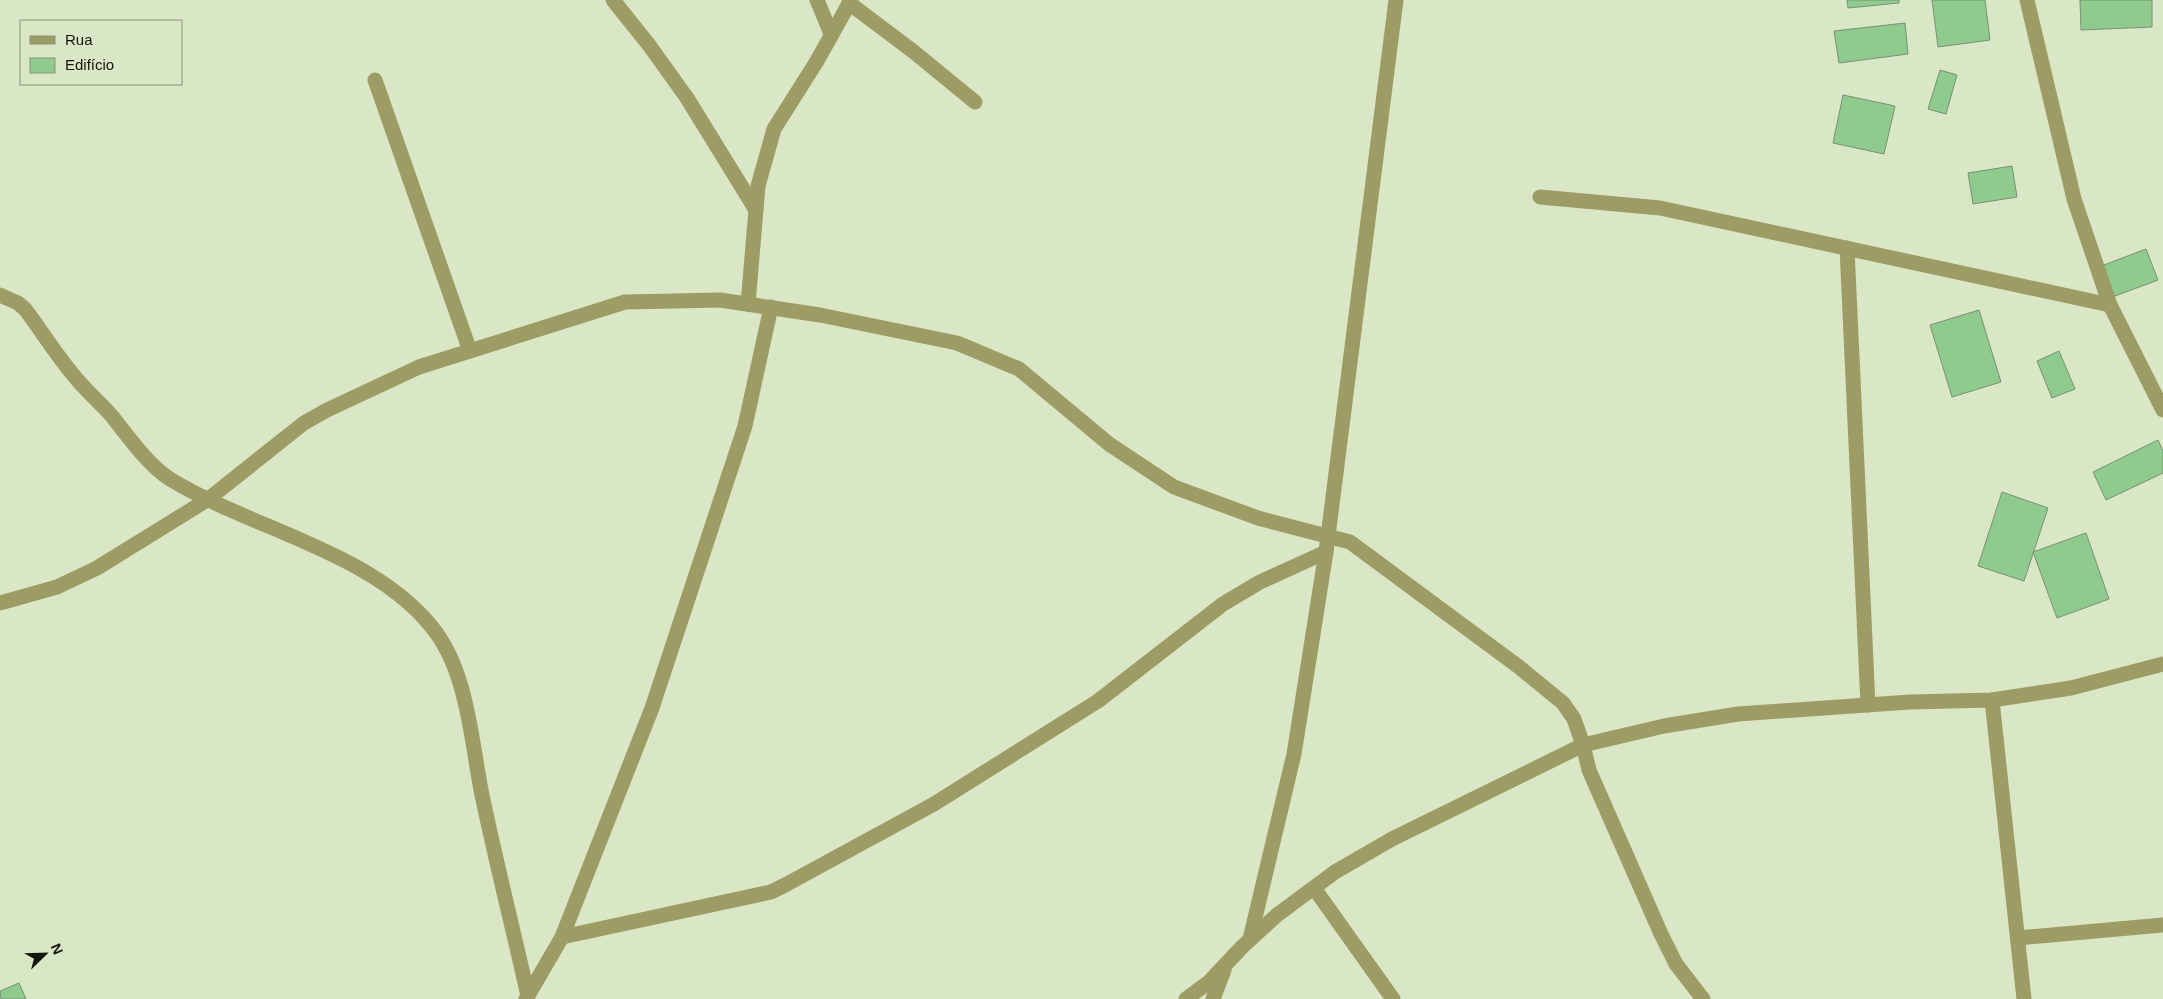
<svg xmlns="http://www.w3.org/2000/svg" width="2163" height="999" viewBox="0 0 2163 999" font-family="Arial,sans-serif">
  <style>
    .building { fill: #90cb8e; stroke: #779076 }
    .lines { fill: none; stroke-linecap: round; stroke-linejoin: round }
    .street { stroke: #9e9c65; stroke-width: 15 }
  </style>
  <rect width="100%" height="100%" fill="#dae7c6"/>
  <g class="building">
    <path d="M1847,0H1899V3L1848,8Z"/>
    <path d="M1932,0H1985L1990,40L1938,47Z"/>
    <path d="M2080,0H2152V27L2081,30Z"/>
    <path d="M1905,23L1908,54L1839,63L1834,31Z"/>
    <path d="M1940,70L1957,75L1946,114L1928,109Z"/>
    <path d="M1843,95L1895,106L1884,154L1833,143Z"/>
    <path d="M2012,166L2017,197L1973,204L1968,173Z"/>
    <path d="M2146,249L2158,280L2107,299L2096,268Z"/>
    <path d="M1979,310L2001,382L1952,397L1930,325Z"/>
    <path d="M2059,351L2075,389L2052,398L2037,361Z"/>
    <path d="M2158,440L2163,451V473L2106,500L2093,472Z"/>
    <path d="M2002,492L2048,508L2024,581L1978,566Z"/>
    <path d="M2086,533L2109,599L2057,618L2033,552Z"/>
    <path d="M19,983L26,999H1L0,991Z"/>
  </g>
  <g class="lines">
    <g class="street">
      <path d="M613,0L649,45L687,98L756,210"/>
      <path d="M817,0L831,34"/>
      <path d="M2027,0L2074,199L2110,305L2163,410"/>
      <path d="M849,3L914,52L975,102"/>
      <path d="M375,80L470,351"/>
      <path d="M1540,197L1660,208L2110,305"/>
      <path d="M1847,248L1868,705"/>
      <path d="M0,295L18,303L25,309C44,334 61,363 83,386C92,396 102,405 111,415C128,436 148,465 170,479C251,529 370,551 431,626C468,670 471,741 482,795C496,862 513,929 528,996"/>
      <path d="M748,304L758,186L774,129L817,61L851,0"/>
      <path d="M0,603L57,587L97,568L207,500L304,423L327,410L419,367L625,302L720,300L820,315L957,343L1019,369L1109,444L1174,487L1258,518L1350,542L1519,667L1563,703L1574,719L1583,745L1589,770L1661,934L1676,964L1703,999"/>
      <path d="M1992,700L2024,999"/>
      <path d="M1314,888L1393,999"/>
      <path d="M562,937L771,892L787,884L934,804L1098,701L1223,604L1260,582L1326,552"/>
      <path d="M2018,938L2163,925"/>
      <path d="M1250,939L1294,754L1326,552L1396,0"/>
      <path d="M526,999L562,937L652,708L745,426L771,307"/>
      <path d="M1186,999L1209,982L1243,946L1277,915L1335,872L1392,839L1583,745L1664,726L1738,714L1910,702L1992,700L2071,688L2163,664"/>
      <path d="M1213,999L1224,970"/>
    </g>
  </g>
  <rect x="20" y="20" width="162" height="65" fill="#dae7c6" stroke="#8a947b"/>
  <rect x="30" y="36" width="25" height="8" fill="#9e9c65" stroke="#8a947b"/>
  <text x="65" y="45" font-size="15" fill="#12170b">Rua</text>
  <rect x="30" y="58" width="25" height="15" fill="#90cb8e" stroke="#8a947b"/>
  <text x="65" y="70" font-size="15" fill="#12170b">Edifício</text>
  <g transform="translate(45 954) rotate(67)" stroke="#dae7c6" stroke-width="4" paint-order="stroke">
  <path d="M0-4L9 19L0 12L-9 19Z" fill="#12170b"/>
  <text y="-8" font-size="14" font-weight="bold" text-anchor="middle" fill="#12170b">N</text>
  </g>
</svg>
